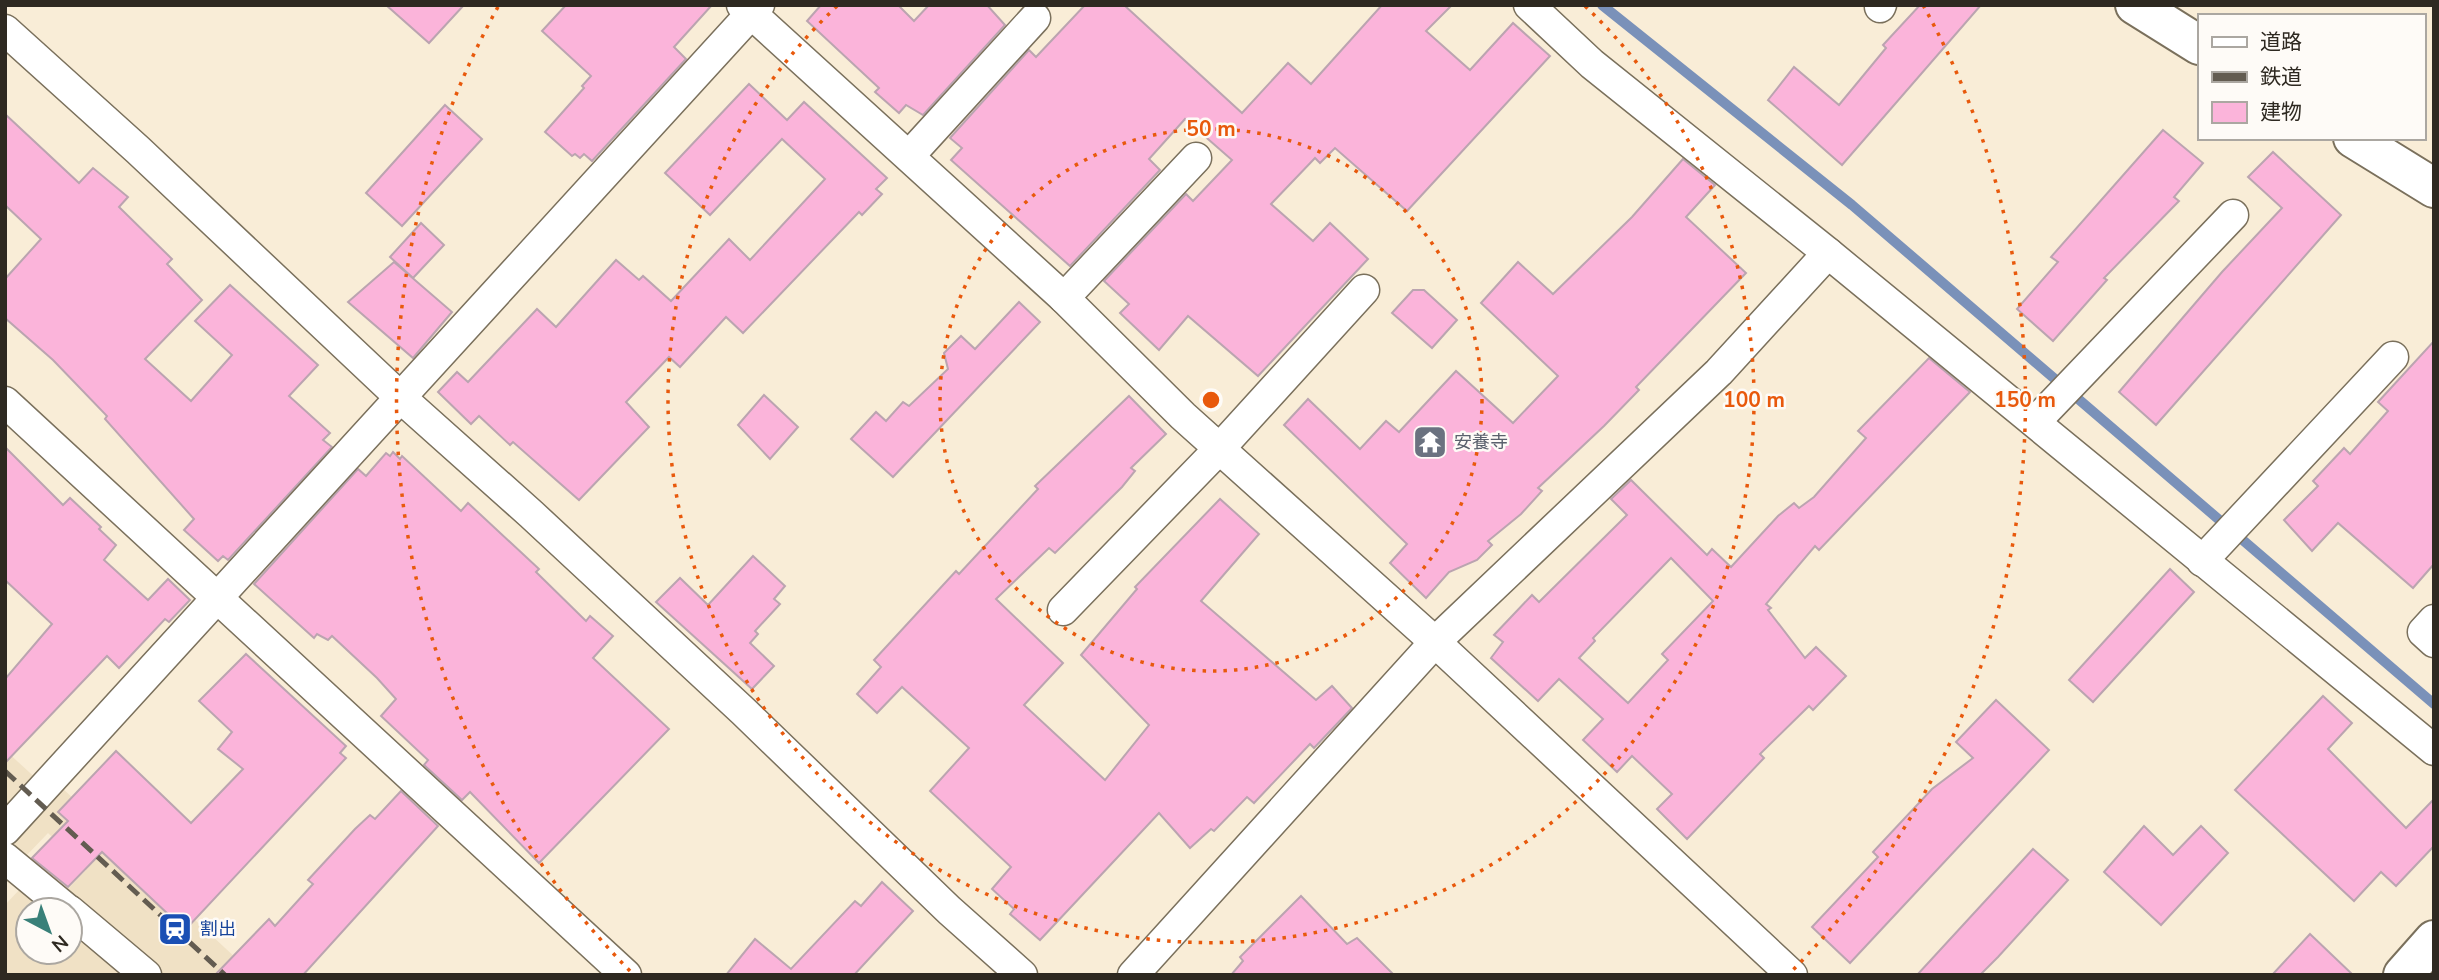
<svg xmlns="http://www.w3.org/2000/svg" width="2439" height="980" viewBox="0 0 2439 980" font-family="'Nunito Sans','Noto Sans JP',sans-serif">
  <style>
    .built { fill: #f0e1c5 }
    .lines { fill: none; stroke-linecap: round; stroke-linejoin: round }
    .stream { stroke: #7a91b9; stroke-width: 10 }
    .building { fill: #fbb4da; stroke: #bba4b0; stroke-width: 2; fill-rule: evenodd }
    .street-casing { stroke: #7a705c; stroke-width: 33 }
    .secondary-casing { stroke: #7a705c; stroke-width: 42 }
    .street { stroke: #fff; stroke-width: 30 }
    .secondary { stroke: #fff; stroke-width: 38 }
    .rail { stroke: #635c51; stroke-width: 5; stroke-dasharray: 14 7; stroke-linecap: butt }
    .ring { fill: none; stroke: #e8590c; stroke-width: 3.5; stroke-dasharray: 3.5 7 }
    .labels { text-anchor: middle; stroke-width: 5; stroke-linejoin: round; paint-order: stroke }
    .worship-label { font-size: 18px; fill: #5b616d; stroke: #fefbf7; text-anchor: start }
    .transit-label { font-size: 18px; fill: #164399; stroke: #fefbf7; text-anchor: start }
    .centre { fill: #e8590c; stroke: #fefbf7; stroke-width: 3.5 }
    .ring-label { font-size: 21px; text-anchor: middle; font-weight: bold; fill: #e8590c; stroke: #fefbf7; stroke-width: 5; stroke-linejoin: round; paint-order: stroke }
  </style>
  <rect width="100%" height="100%" fill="#f9edd7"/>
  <g class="built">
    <path d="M5,750L53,794L61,787L184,902L180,906L254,975H160L64,893L86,870L48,833L25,857L5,836Z"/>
    <path d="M21,888L47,910H28V952H70V930L123,975H5V905Z"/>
  </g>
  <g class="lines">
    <path class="stream" d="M1602,5L1852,205L2434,704"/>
  </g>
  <g class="building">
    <path d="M386,5H464L429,43Z"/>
    <path d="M566,5H712L674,47L686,59L592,161L584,154L580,158L575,154L572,156L545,132L584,88L582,86L591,76L542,31Z"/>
    <path d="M821,5H898L914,21L929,5H987L1005,25L923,115L906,105L899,113L875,92L879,88L807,21Z"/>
    <path d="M1085,5H1124L1242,113L1288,63L1311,84L1382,5H1452L1426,31L1470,70L1513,23L1550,56L1407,211L1335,148L1320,163L1315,158L1271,204L1313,241L1330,223L1368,259L1258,376L1188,316L1159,350L1120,313L1129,304L1104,281L1186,194L1193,201L1232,160L1185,119L1149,159L1160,170L1070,266L951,160L962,148L950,138L1029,50L1036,57Z"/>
    <path d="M1920,5H1981L1842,165L1768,100L1794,67L1839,105L1886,48L1883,45Z"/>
    <path d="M749,84L787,120L804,102L887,178L876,189L882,194L862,215L859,212L743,333L726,317L680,367L669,357L626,402L649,427L579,500L513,442L510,445L479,416L471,424L438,392L457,372L468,382L537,309L556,327L616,260L639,280L643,276L671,301L729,239L750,260L825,179L782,139L710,215L665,173Z"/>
    <path d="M445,105L482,139L402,226L366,193Z"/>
    <path d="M5,114L79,183L93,168L128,197L119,207L172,259L167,264L202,300L145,359L191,401L232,355L195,321L230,285L318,365L289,396L330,433L323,440L332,447L228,560L223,556L218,561L184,530L194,519L105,419L107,416L53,360L5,318V279L41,239L5,205Z"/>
    <path d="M2163,130L2203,163L2174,197L2179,201L2104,278L2107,280L2053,341L2017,309L2058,262L2051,257Z"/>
    <path d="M2273,152L2341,215L2156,425L2119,392L2222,272L2282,208L2248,177Z"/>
    <path d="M1683,159L1715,185L1686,217L1746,273L1636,387L1639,390L1604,426L1538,488L1542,491L1521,514L1488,541L1492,545L1477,560L1449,572L1426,598L1390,563L1407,544L1284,425L1308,399L1360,449L1386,421L1399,432L1456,371L1513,423L1558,376L1481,303L1518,262L1553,294L1632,217Z"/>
    <path d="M421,223L444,245L413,278L390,257Z"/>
    <path d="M394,262L452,312L413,358L348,302Z"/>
    <path d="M1413,290H1424L1457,320L1432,348L1392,313Z"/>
    <path d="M1019,302L1040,322L893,477L851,439L876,412L886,421L903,402L909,406L948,369L944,353L961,336L975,349Z"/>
    <path d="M2434,341V564L2413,588L2338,523L2312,551L2284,520L2318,486L2313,481L2344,448L2350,454L2388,411L2378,402Z"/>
    <path d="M1929,358L1970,392L1819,550L1815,546L1766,604L1771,608L1768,610L1805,658L1816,647L1846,676L1813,710L1809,706L1760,754L1764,758L1687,839L1657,809L1672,794L1632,756L1617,772L1583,740L1603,719L1559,679L1538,701L1491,658L1503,642L1494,635L1532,595L1539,602L1627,515L1611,499L1631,480L1707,555L1712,549L1731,567L1778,516L1794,503L1799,508L1814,497L1866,438L1858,431ZM1671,558L1713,601L1662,654L1668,660L1628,703L1579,658L1595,641L1593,638Z"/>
    <path d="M764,395L798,427L770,459L738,425Z"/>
    <path d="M1129,396L1166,434L1131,468L1135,471L1122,487L1055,553L1049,548L996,599L1063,663L1024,705L1105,780L1149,725L1081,655L1137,589L1135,587L1220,499L1259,534L1201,601L1316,700L1332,686L1352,708L1314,748L1310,744L1254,803L1247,797L1214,831L1211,829L1190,848L1159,813L1040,940L1010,914L1014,909L992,889L1011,867L930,791L969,748L902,687L877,713L857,694L881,667L874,660L956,571L959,574L1038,489L1035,486Z"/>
    <path d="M5,447L63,505L70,498L101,527L99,529L116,545L104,560L148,600L168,579L190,600L169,622L165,619L119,668L107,656L5,763V679L52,624L5,580Z"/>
    <path d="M393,452L400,459L402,456L461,511L468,503L539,569L536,572L586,621L590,616L613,636L593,658L669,729L539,863L470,792L462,800L424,765L428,760L381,716L396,699L377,678L332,636L328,640L317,634L314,638L254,584L358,469L366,476L386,453L390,456Z"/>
    <path d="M753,556L785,586L774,599L780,604L755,631L758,634L750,643L774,666L752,689L656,602L680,578L708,605Z"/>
    <path d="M2170,569L2194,592L2093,702L2069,680Z"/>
    <path d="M246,654L346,746L340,753L346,758L185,930L102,852L68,887L32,858L68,821L58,812L116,751L191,823L243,769L218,749L232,732L199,701Z"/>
    <path d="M2323,696L2352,723L2328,749L2406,828L2434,799V846L2396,886L2381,872L2354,901L2235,790Z"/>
    <path d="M1996,700L2049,750L1850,963L1812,927L1878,857L1873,852L1932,789L1973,758L1956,742Z"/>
    <path d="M401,791L438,826L303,975H215L269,919L275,926L313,884L308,880L355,829L370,815L375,819Z"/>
    <path d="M2144,826L2173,855L2201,826L2228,853L2161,925L2104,872Z"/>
    <path d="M2033,849L2068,880L1998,957L1980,975H1917Z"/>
    <path d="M882,882L913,911L854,975H726L755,939L791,969L855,901L861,906Z"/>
    <path d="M1301,896L1347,944L1357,938L1394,975H1231L1243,961L1240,957Z"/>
    <path d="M2310,934L2353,975H2272Z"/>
  </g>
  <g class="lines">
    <g class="street-casing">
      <g id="street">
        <path d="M742,5L1064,298L1183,416L1435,642L1792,975"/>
        <path d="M1529,5L1592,64L1828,253L2434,750"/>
        <path d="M1880,7L1881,5"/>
        <path d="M5,30L138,150L401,398L531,514L743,711L949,910L1022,975"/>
        <path d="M909,156L1035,18"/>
        <path d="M1064,298L1196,158"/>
        <path d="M5,402L626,975"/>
        <path d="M2035,422L2233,215"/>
        <path d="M2202,561L2393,357"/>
        <path d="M1063,610L1221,447L1364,290"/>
        <path d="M2434,620L2423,632L2434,642"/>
        <path d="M5,830L759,5"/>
        <path d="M5,858L68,910"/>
        <path d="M70,911L146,975"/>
        <path d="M1133,975L1435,642L1719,372L1828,253"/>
      </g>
    </g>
    <g class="secondary-casing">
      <g id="secondary">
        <path d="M2135,5L2199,45"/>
        <path d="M2353,138L2434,188"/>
        <path d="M2403,975L2434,940"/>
      </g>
    </g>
    <use href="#street" class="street"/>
    <use href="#secondary" class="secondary"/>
    <path class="rail" d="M5,771L225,975"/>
  </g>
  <g class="ring">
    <circle cx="1211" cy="400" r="271"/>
    <path d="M1585 6A543 543 0 1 1 837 6"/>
    <path d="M630 971A814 814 0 0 1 499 5M1923 5A814 814 0 0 1 1792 971"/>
  </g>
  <defs>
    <g id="temple-square" transform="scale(1.75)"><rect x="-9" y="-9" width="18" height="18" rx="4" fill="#6b7280" stroke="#fefbf7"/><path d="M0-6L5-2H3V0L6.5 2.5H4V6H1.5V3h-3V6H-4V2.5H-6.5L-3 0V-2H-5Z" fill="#fff"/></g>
    <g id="station-square" transform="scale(1.75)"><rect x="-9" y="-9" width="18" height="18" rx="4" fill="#1a4fb4" stroke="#fefbf7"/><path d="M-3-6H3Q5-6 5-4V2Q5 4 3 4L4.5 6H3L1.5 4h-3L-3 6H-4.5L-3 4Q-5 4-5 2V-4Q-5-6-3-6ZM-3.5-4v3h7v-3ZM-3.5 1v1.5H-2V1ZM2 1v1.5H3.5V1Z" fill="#fff"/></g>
  </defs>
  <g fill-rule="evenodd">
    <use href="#temple-square" x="1430" y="442"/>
    <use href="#station-square" x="175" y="929"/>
  </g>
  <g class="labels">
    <g class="worship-label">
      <text x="1454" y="448">安養寺</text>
    </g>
    <g class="transit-label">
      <text x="200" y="935">割出</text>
    </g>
  </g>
  <circle cx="1211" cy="400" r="10" class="centre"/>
  <g class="ring-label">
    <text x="1211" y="136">50 m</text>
    <text x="1754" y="407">100 m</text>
    <text x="2025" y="407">150 m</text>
  </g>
  <rect width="2439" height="980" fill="none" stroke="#2e2921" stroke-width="14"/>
  <rect x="2198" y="14" width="228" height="126" fill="#fefbf7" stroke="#aba7a1" stroke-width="2"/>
  <rect x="2212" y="37" width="35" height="10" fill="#ffffff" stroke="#aba7a1" stroke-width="2"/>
  <text x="2260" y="49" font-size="21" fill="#2e2921">道路</text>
  <rect x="2212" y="72" width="35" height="10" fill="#635c51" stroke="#aba7a1" stroke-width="2"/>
  <text x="2260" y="84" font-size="21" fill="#2e2921">鉄道</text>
  <rect x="2212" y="102" width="35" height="21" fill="#fbb4da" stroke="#aba7a1" stroke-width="2"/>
  <text x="2260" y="119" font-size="21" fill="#2e2921">建物</text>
  <g transform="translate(49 931) rotate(139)"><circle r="33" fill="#fefbf7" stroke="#aba7a1" stroke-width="2"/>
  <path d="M0-5L12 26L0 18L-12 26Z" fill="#398079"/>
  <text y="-10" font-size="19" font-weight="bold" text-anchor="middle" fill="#2e2921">N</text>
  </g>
</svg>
